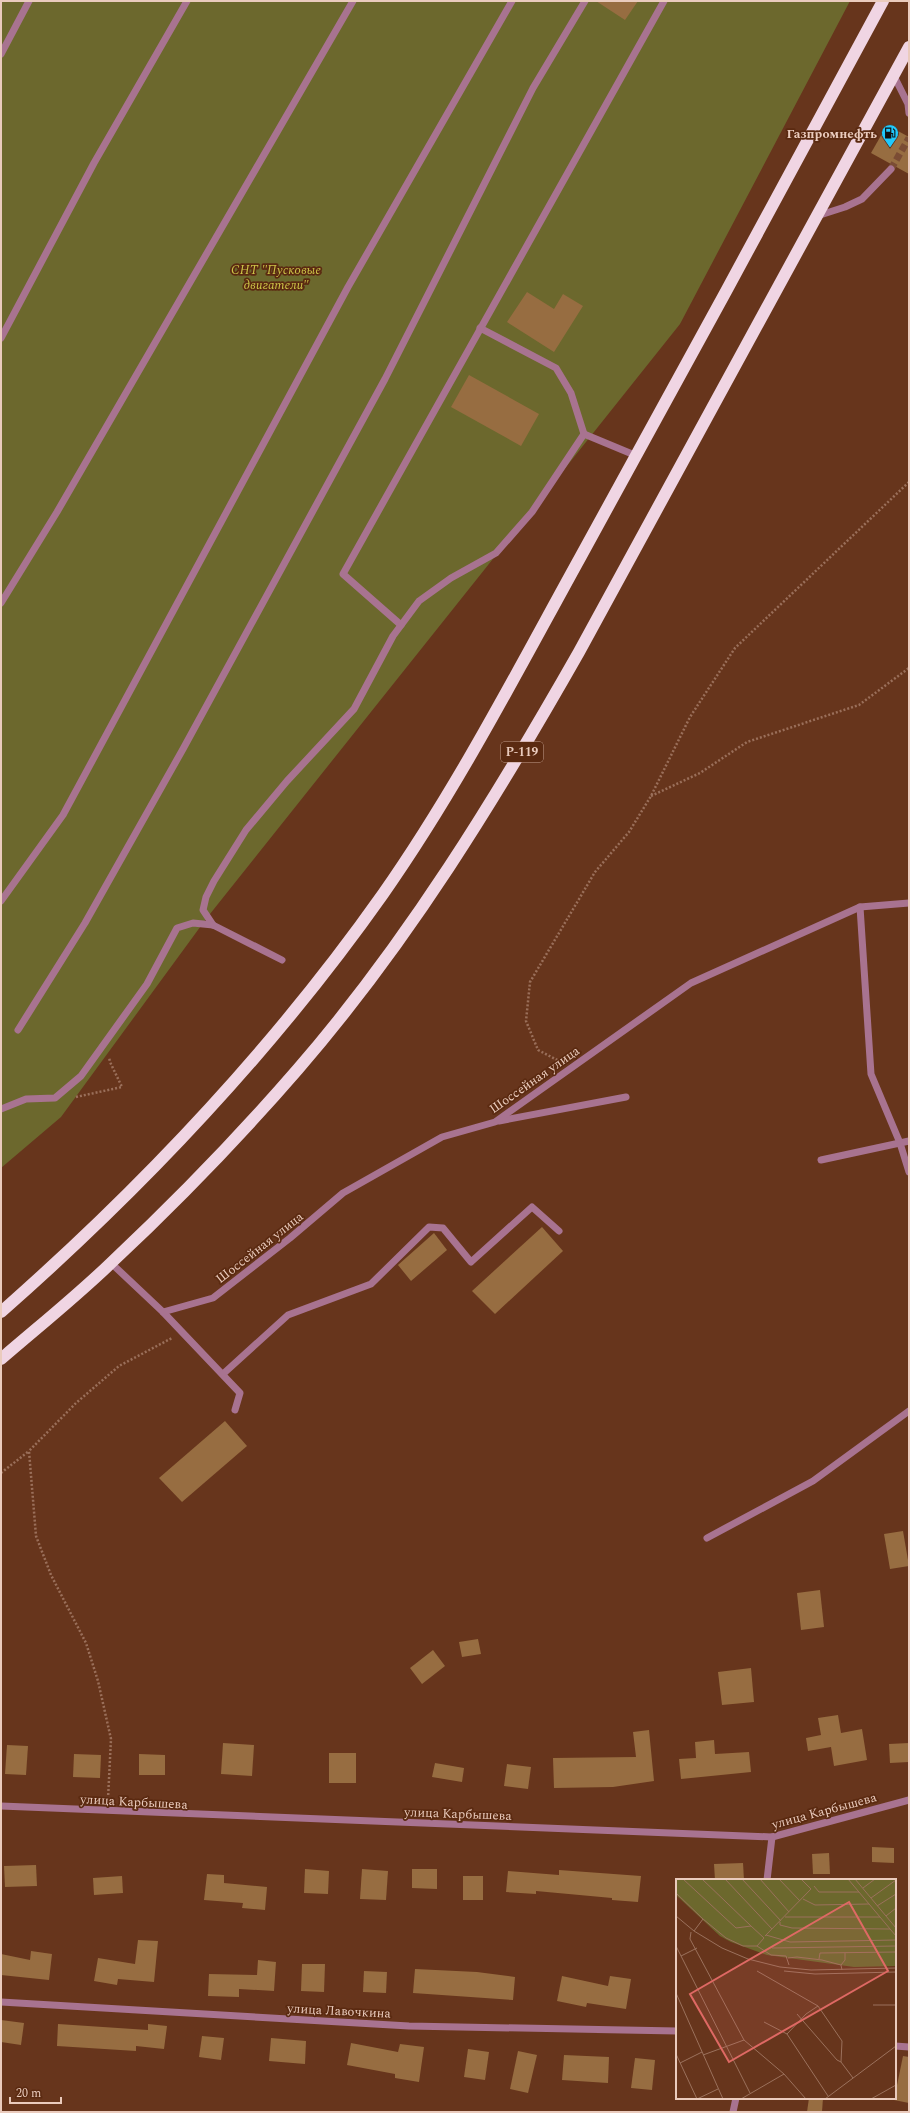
<svg xmlns="http://www.w3.org/2000/svg" width="910" height="2113" viewBox="0 0 910 2113" font-family="Spectral,serif">
  <style>
    .green { fill: #6c682d }
    .building { fill: #976d41 }
    .lines { fill: none; stroke-linecap: round; stroke-linejoin: round }
    .minor-tunnel { stroke: #7b4c34; stroke-width: 7; stroke-dasharray: 7 3.5; stroke-linecap: butt }
    .path { stroke: #9a6f5a; stroke-width: 2.5; stroke-dasharray: 2 2; stroke-linecap: butt }
    .minor { stroke: #a87390; stroke-width: 7 }
    .highway { stroke: #f0d5e3; stroke-width: 12 }
    .labels { text-anchor: middle; stroke-width: 3.5; stroke-linejoin: round; paint-order: stroke }
    .shield { fill: #5b2a11; stroke: #bf9b89; stroke-width: 1 }
    .shield-label { font-size: 12px; font-weight: bold; fill: #eacbbd }
    .poi-label { font-size: 13px; font-weight: bold; fill: #eacbbd; stroke: #5b2a11; text-anchor: end }
    .park-label { font-size: 13px; font-style: italic; fill: #ccc448; stroke: #5b2a11 }
    .street-label { font-size: 13px; fill: #eacbbd; stroke: #5b2a11 }
    .inset-road { fill: none; stroke: #9b715c; stroke-width: 1 }
    .view { fill: #de6964; fill-opacity: 0.15; stroke: #de6964; stroke-width: 2 }
    .inset-edge { fill: none; stroke: #eacbbd; stroke-width: 2 }
  </style>
  <rect width="100%" height="100%" fill="#67351c"/>
  <path class="green" d="M1,1H850L680,324L206,919L61,1117L1,1168Z"/>
  <g class="building">
    <path d="M596,1H638L625,20Z"/>
    <path d="M887,125L909,137V174L871,153Z"/>
    <path d="M527,292L554,309L563,294L583,306L554,352L507,322Z"/>
    <path d="M469,375L539,414L521,446L451,407Z"/>
    <path d="M542,1227L563,1251L495,1314L472,1291Z"/>
    <path d="M434,1233L447,1250L411,1281L398,1265Z"/>
    <path d="M225,1421L247,1446L182,1502L159,1478Z"/>
    <path d="M903,1531L909,1566L890,1569L884,1534Z"/>
    <path d="M820,1590L824,1627L801,1630L797,1593Z"/>
    <path d="M478,1639L481,1654L462,1657L459,1642Z"/>
    <path d="M433,1650L445,1666L422,1684L410,1668Z"/>
    <path d="M751,1668L754,1702L722,1705L718,1672Z"/>
    <path d="M838,1715L841,1733L862,1729L867,1760L834,1766L831,1747L808,1751L806,1738L821,1735L818,1718Z"/>
    <path d="M649,1730L654,1781L613,1787L554,1788L553,1758L636,1757L633,1732Z"/>
    <path d="M714,1740L715,1754L749,1752L751,1772L681,1779L679,1759L696,1758L695,1742Z"/>
    <path d="M223,1743L254,1745L252,1776L221,1774Z"/>
    <path d="M909,1743V1762L890,1763L889,1744Z"/>
    <path d="M7,1745L28,1746L26,1775L5,1774Z"/>
    <rect x="329" y="1753" width="27" height="30"/>
    <path d="M74,1754L101,1755L100,1778L73,1777Z"/>
    <path d="M139,1754L165,1755V1775H139Z"/>
    <path d="M435,1763L464,1768L462,1782L432,1777Z"/>
    <path d="M507,1764L531,1767L528,1789L504,1786Z"/>
    <path d="M872,1847L894,1848V1863L872,1862Z"/>
    <path d="M829,1853L830,1874H813L812,1854Z"/>
    <path d="M743,1863L744,1880H715L714,1864Z"/>
    <path d="M36,1865L37,1886L5,1887L4,1866Z"/>
    <path d="M305,1869L329,1871L328,1894L304,1893Z"/>
    <path d="M362,1869L388,1871L386,1900L360,1899Z"/>
    <path d="M412,1869H437V1889L412,1888Z"/>
    <path d="M559,1870L641,1876L638,1902L612,1900V1898L536,1891V1894L506,1892L508,1871L559,1875Z"/>
    <path d="M207,1874L224,1875V1883L267,1887L265,1910L242,1908L243,1903L204,1900Z"/>
    <path d="M122,1876L123,1893L94,1895L93,1878Z"/>
    <rect x="463" y="1876" width="20" height="24"/>
    <path d="M138,1940L158,1941L154,1982L118,1979L117,1985L94,1981L98,1958L135,1964Z"/>
    <path d="M31,1951L52,1954L49,1980L1,1975V1954L30,1960Z"/>
    <path d="M258,1960L276,1962L274,1991L239,1989V1997L208,1996L209,1974L257,1975Z"/>
    <path d="M302,1964H325L324,1992L301,1991Z"/>
    <path d="M415,1969L477,1972L515,1977L513,2000L413,1993Z"/>
    <path d="M364,1971L387,1972L386,1993L363,1992Z"/>
    <path d="M562,1976L608,1986L610,1976L631,1979L626,2009L587,2003L586,2007L557,2001Z"/>
    <path d="M1,2020L24,2023L21,2045L1,2042Z"/>
    <path d="M58,2024L148,2030V2024L167,2026L164,2049L136,2046V2051L57,2046Z"/>
    <path d="M202,2036L224,2038L221,2060L199,2057Z"/>
    <path d="M271,2038L306,2041L305,2064L269,2061Z"/>
    <path d="M351,2043L398,2052L400,2044L424,2047L419,2082L395,2078V2074L347,2065Z"/>
    <path d="M468,2049L489,2052L485,2080L464,2077Z"/>
    <path d="M518,2051L537,2055L528,2093L510,2089Z"/>
    <path d="M564,2055L609,2057L608,2083L562,2080Z"/>
    <path d="M903,2056L909,2057V2103L894,2100Z"/>
    <path d="M635,2058L655,2060L652,2090L631,2088Z"/>
    <path d="M809,2098H823L822,2112H807Z"/>
  </g>
  <g class="lines">
    <path class="minor-tunnel" d="M891,169L909,138"/>
    <g class="path">
      <path d="M651,796L700,773L747,742L859,705L909,668"/>
      <path d="M561,1062L538,1050L526,1021L530,982L595,872L629,832L651,796L690,717L735,648L909,482"/>
      <path d="M76,1097L122,1087L110,1062L109,1057"/>
      <path d="M1,1473L29,1451"/>
      <path d="M108,1799L111,1739L98,1681L86,1643L51,1575L36,1536L29,1451L76,1403L119,1366L172,1338"/>
    </g>
    <g class="minor">
      <path d="M1,54L29,1"/>
      <path d="M894,76L908,104L909,113"/>
      <path d="M817,216L845,207L862,199L891,169"/>
      <path d="M480,328L556,368L571,393L584,434"/>
      <path d="M1,338L94,163L187,1"/>
      <path d="M1,603L57,512L353,1"/>
      <path d="M401,625L343,574L664,1"/>
      <path d="M1,901L63,815L348,287L512,1"/>
      <path d="M860,907L871,1074L900,1143L909,1172"/>
      <path d="M213,925L203,910L206,897L214,881L246,830L287,781L354,709L393,636L419,601L451,578L496,553L532,512L584,434L637,456"/>
      <path d="M18,1030L85,923L183,749L385,379L533,88L585,1"/>
      <path d="M1,1109L26,1099L55,1098L81,1076L147,984L177,928L193,923L213,925L282,960"/>
      <path d="M499,1121L626,1097"/>
      <path d="M821,1160L909,1141"/>
      <path d="M111,1263L163,1312L240,1393L235,1410"/>
      <path d="M163,1312L213,1298L290,1238L343,1193L442,1137L495,1122L691,983L860,907L909,903"/>
      <path d="M223,1374L288,1315L371,1284L429,1227L443,1228L471,1262L532,1207L559,1231"/>
      <path d="M707,1538L813,1481L909,1411"/>
      <path d="M1,1806L772,1837L909,1800"/>
      <path d="M767,1880L772,1837"/>
      <path d="M1,2002L409,2026L677,2031"/>
      <path d="M895,2046L909,2047"/>
      <path d="M733,2112L736,2098"/>
    </g>
    <g class="highway">
      <path d="M1,1312C142,1188 275,1047 383,894C458,787 518,670 581,556C683,372 783,186 883,1"/>
      <path d="M1,1359C38,1327 77,1296 112,1262C177,1201 240,1136 298,1069C408,942 496,798 579,652L909,47"/>
    </g>
  </g>
  <defs>
    <g id="fuel-pin" transform="scale(0.9)"><path d="M0 17L-7.5 6A9.5 9.5 0 1 1 7.5 6Z" fill="#1fc9fd" stroke="#5b2a11"/><path d="M-5.5-6h7V0h2V4h1.3V-2.5L3-4.5l.8-.8L6-3V5H2.5V1h-1V6h-7ZM-4.2-4.7v3.2H.2V-4.7Z" fill="#111"/></g>
  </defs>
  <g fill-rule="evenodd">
    <use href="#fuel-pin" x="890" y="133"/>
  </g>
  <g class="labels">
    <rect class="shield" x="501" y="742" width="42" height="20" rx="3"/>
    <g class="shield-label">
      <text x="522" y="756">Р-119</text>
    </g>
    <g class="poi-label">
      <text x="877" y="138">Газпромнефть</text>
    </g>
    <g class="park-label">
      <text x="276" y="274">СНТ "Пусковые<tspan x="276" dy="15">двигатели"</tspan></text>
    </g>
    <g class="street-label">
      <text transform="translate(534 1079) rotate(-35)" y="5">Шоссейная улица</text>
      <text transform="translate(259 1247) rotate(-38)" y="5">Шоссейная улица</text>
      <text transform="translate(134 1801) rotate(3)" y="5">улица Карбышева</text>
      <text transform="translate(824 1810) rotate(-15)" y="5">улица Карбышева</text>
      <text transform="translate(458 1813) rotate(2)" y="5">улица Карбышева</text>
      <text transform="translate(339 2010) rotate(3)" y="5">улица Лавочкина</text>
    </g>
  </g>
  <g transform="translate(676 1879)">
    <rect width="220" height="220" fill="#67351c"/>
    <path d="M0,0H220V87L178,88L91,76L55,63L44,57L0,16Z" fill="#6c682d"/>
    <path class="inset-road" d="M7,0L60,49L75,47L88,59L81,67H67L50,59L27,40L18,52M26,0L75,47M49,0L96,50M66,0L105,42M84,0L113,33M103,0L124,22M172,0L220,57M179,0L220,49M138,7L143,13H183M187,9L199,0M0,14L27,40M195,19L220,1M127,20L139,26L193,25M201,27L220,15M0,37L18,52L46,69L72,80L104,88L135,91L220,89M210,37L220,29M109,38H204M104,43V46L116,49L214,50M15,53L14,60L68,161L108,195L130,220M90,56L114,63L220,61M89,57L135,10L125,0M0,67L74,214M81,67L95,76L110,77L113,86M96,69L220,67M5,77L21,69M112,79L121,78L146,81L165,86L166,91M143,80L144,74L220,73M165,86L169,81V74M81,92L142,127L166,162L165,183L177,199M108,92L139,95L220,93M0,114L47,220M197,126H220M142,127L130,135L111,155L152,217M121,135L161,181L165,183M88,143L111,155M0,175L21,220M27,176L68,161M4,184L26,173M21,220L42,210M65,220L108,195M149,220L220,167M195,220L220,206"/>
    <path class="view" d="M173,23L212,92L53,183L14,115Z"/>
    <rect width="220" height="220" class="inset-edge"/>
  </g>
  <rect width="910" height="2113" fill="none" stroke="#eacbbd" stroke-width="4"/>
  <path d="M10 2097v6h51v-6" fill="none" stroke="#eacbbd" stroke-width="2"/>
  <text x="16" y="2097" font-size="12" fill="#eacbbd" stroke="#5b2a11" stroke-width="3" paint-order="stroke">20 m</text>
</svg>
